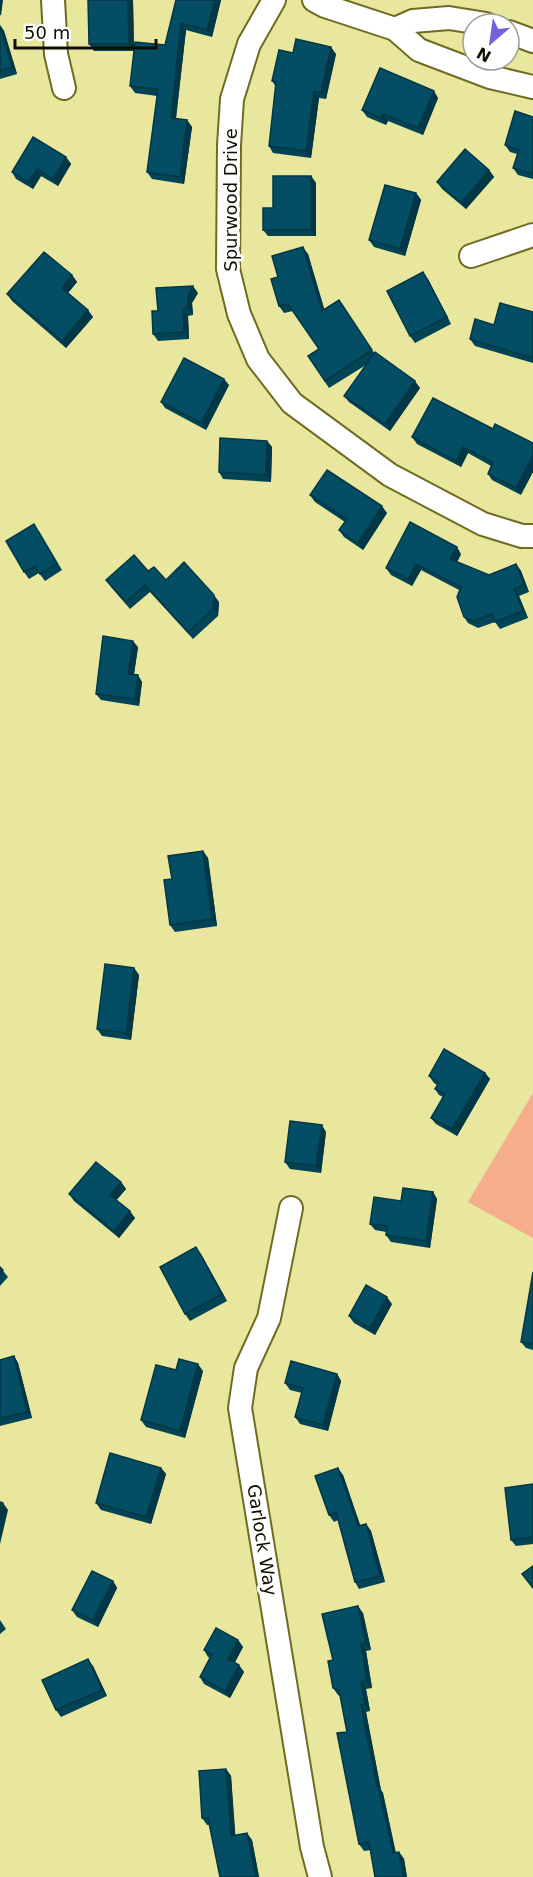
<svg xmlns="http://www.w3.org/2000/svg" width="533" height="1877" viewBox="0 0 533 1877" font-family="'DejaVu Sans',sans-serif">
  <style>
    .green { fill: #f5ad8b }
    .lines { fill: none; stroke-linecap: round; stroke-linejoin: round }
    .minor-casing { stroke: #6f6b23; stroke-width: 26 }
    .minor { stroke: #fff; stroke-width: 22 }
    .wall { fill: #034356 }
    .shaded-wall { fill: #023746 }
    .building { fill: #034e64; stroke: #023746; stroke-width: 1.5 }
    .labels { text-anchor: middle; stroke-width: 6; stroke-linejoin: round; paint-order: stroke }
    .street-label { font-size: 18px; fill: #100e00; stroke: #fff }
  </style>
  <rect width="100%" height="100%" fill="#e9e69e"/>
  <path class="green" d="M533,1093V1238L468,1202Z"/>
  <g class="lines">
    <g class="minor-casing">
      <g id="minor">
        <path d="M53,0L56,54L64,88"/>
        <path d="M274,0L249,44L232,99L229,145L228,269L239,314L258,359L292,403L390,475L483,524L522,536H533"/>
        <path d="M314,0L325,6L395,29L419,50L490,77L533,87"/>
        <path d="M395,29L413,21L449,18L486,24"/>
        <path d="M509,32L533,41"/>
        <path d="M471,256L533,235"/>
        <path d="M291,1208L269,1318L246,1368L240,1408L312,1847L320,1877"/>
      </g>
    </g>
    <use href="#minor" class="minor"/>
  </g>
  <g class="wall">
    <path d="M133,0L134,51H94L89,44Z"/>
    <path d="M176,0H221L212,37L186,30L176,119L187,120L192,127L184,184L152,179L147,172L157,96L135,93L130,86L165,45Z"/>
    <path d="M0,25L4,31L17,74L0,79Z"/>
    <path d="M293,53L336,54L326,99L319,98L311,158L273,153L269,146L276,87L272,81Z"/>
    <path d="M438,98L423,135L388,121L386,125L367,117L362,110Z"/>
    <path d="M533,117V179L518,175L513,168L517,154L510,152L505,145Z"/>
    <path d="M66,157L71,164L58,186L41,176L33,189L16,179L12,172Z"/>
    <path d="M489,170L494,177L466,209L442,189L437,182Z"/>
    <path d="M311,176L316,183V236H268L263,230L273,208Z"/>
    <path d="M416,193L421,200L405,256L374,247L369,240Z"/>
    <path d="M308,254L324,310L339,300L374,353L420,388L390,431L349,402L344,396L366,365L329,388L308,356L319,349L293,311L284,313L279,306L278,277Z"/>
    <path d="M72,275L77,282L68,293L93,317L66,348L12,301L7,294Z"/>
    <path d="M428,279L451,324L415,343L410,336Z"/>
    <path d="M198,293L192,303L193,315L188,316L189,339L158,341L153,334L158,311Z"/>
    <path d="M533,312V363L475,346L470,339L494,325Z"/>
    <path d="M229,385L206,430L165,408L161,402Z"/>
    <path d="M493,429L521,495L492,480L488,474L491,466L468,453L461,467L417,444L412,437Z"/>
    <path d="M267,441L272,447L271,482L223,479L219,472Z"/>
    <path d="M310,495L387,513L363,550L344,537L339,530L345,522L315,502Z"/>
    <path d="M39,531L62,570L45,581L39,573L29,579L24,572Z"/>
    <path d="M461,554L457,562L489,575L516,564L521,571L529,592L519,596L528,618L500,629L495,622L478,628L468,623L464,617L459,590L421,570L412,586L391,575L386,568Z"/>
    <path d="M148,571L166,580L219,602L218,616L193,639L150,592L130,609L111,587L106,580Z"/>
    <path d="M138,647L134,674L142,682L139,706L101,700L96,694Z"/>
    <path d="M203,851L208,858L217,926L175,932L170,925L172,879Z"/>
    <path d="M134,968L139,975L131,1040L102,1036L97,1029Z"/>
    <path d="M485,1073L490,1079L457,1136L436,1124L431,1118L443,1097L439,1095L435,1089L437,1085L434,1083L429,1076Z"/>
    <path d="M326,1132L321,1173L290,1169L285,1162Z"/>
    <path d="M121,1182L126,1189L116,1200L135,1218L119,1238L74,1201L69,1194Z"/>
    <path d="M433,1192L437,1199L430,1248L391,1242L386,1235V1232L375,1230L370,1224Z"/>
    <path d="M201,1254L227,1301L190,1321L185,1314Z"/>
    <path d="M0,1267L8,1277L0,1286Z"/>
    <path d="M533,1272V1350L526,1348L521,1342Z"/>
    <path d="M392,1304L375,1335L354,1323L349,1316Z"/>
    <path d="M14,1356L18,1363L32,1418L0,1426V1360Z"/>
    <path d="M176,1370L203,1371L185,1438L146,1427L141,1420Z"/>
    <path d="M337,1374L341,1381L328,1431L300,1424L295,1417L302,1393L290,1390L285,1383Z"/>
    <path d="M161,1468L166,1474L151,1524L101,1510L96,1503Z"/>
    <path d="M343,1475L360,1526L366,1524L371,1531L385,1582L359,1589L355,1582L338,1520L334,1522L329,1515Z"/>
    <path d="M533,1484V1544L516,1546L511,1540Z"/>
    <path d="M113,1581L117,1588L98,1627L77,1617L72,1610Z"/>
    <path d="M363,1613L371,1650L366,1651L372,1688L366,1689L370,1711L366,1712L381,1790L383,1793L396,1853L399,1852L404,1859L407,1877H375L371,1850L364,1851L359,1844L347,1732L340,1696L338,1695L333,1688V1660Z"/>
    <path d="M0,1620L6,1629L0,1634Z"/>
    <path d="M238,1640L243,1647L235,1662L244,1672L230,1698L204,1684L200,1677L210,1658L208,1657L204,1650Z"/>
    <path d="M93,1666L107,1696L61,1717L56,1710Z"/>
    <path d="M226,1769L231,1776L235,1835L252,1840L259,1877H220L210,1825H207L202,1818Z"/>
  </g>
  <g class="shaded-wall">
    <path d="M0,0H3L1,16L0,14Z"/>
    <path d="M128,0H133L134,51L129,44Z"/>
    <path d="M215,0H221L212,37L207,30Z"/>
    <path d="M181,23L186,30L175,125L171,118Z"/>
    <path d="M0,25L4,31L17,74L12,67Z"/>
    <path d="M331,47L336,54L326,99L321,93Z"/>
    <path d="M314,91L319,98L311,158L306,151Z"/>
    <path d="M434,91L438,98L423,135L418,128Z"/>
    <path d="M383,114L388,121L386,125L381,118Z"/>
    <path d="M187,120L192,127L184,184L180,177Z"/>
    <path d="M66,157L71,164L58,186L53,179Z"/>
    <path d="M37,169L41,176L33,189L28,182Z"/>
    <path d="M489,170L494,177L466,209L461,203Z"/>
    <path d="M311,176L316,183V236L311,230Z"/>
    <path d="M416,193L421,200L405,256L400,249Z"/>
    <path d="M303,247L308,254L327,318L322,311Z"/>
    <path d="M423,272L428,279L451,324L447,317Z"/>
    <path d="M72,275L77,282L67,294L62,288Z"/>
    <path d="M193,286L198,293L192,303L193,315L188,308V296Z"/>
    <path d="M183,309L188,316L189,339L184,332Z"/>
    <path d="M88,310L93,317L66,348L62,341Z"/>
    <path d="M224,379L229,385L206,430L201,423Z"/>
    <path d="M415,381L420,388L390,431L385,424Z"/>
    <path d="M267,441L272,447L271,482L266,475Z"/>
    <path d="M463,447L468,453L461,467L456,461Z"/>
    <path d="M533,456V472L521,495L516,488Z"/>
    <path d="M382,506L387,513L363,550L358,543Z"/>
    <path d="M457,547L461,554L455,566L450,559Z"/>
    <path d="M416,564L421,570L412,586L408,579Z"/>
    <path d="M516,564L521,571L529,592L524,585Z"/>
    <path d="M514,589L519,596L528,618L523,611Z"/>
    <path d="M214,595L219,602L218,616L213,609Z"/>
    <path d="M133,641L138,647L133,681L128,674Z"/>
    <path d="M138,675L142,682L139,706L135,699Z"/>
    <path d="M203,851L208,858L217,926L212,919Z"/>
    <path d="M134,968L139,975L131,1040L126,1033Z"/>
    <path d="M485,1073L490,1079L457,1136L452,1129Z"/>
    <path d="M322,1125L326,1132L321,1173L316,1166Z"/>
    <path d="M121,1182L126,1189L115,1202L110,1195Z"/>
    <path d="M433,1192L437,1199L430,1248L426,1241Z"/>
    <path d="M130,1211L135,1218L119,1238L114,1231Z"/>
    <path d="M196,1247L201,1254L227,1301L222,1294Z"/>
    <path d="M387,1297L392,1304L375,1335L370,1328Z"/>
    <path d="M14,1356L18,1363L32,1418L27,1412Z"/>
    <path d="M198,1364L203,1371L185,1438L180,1431Z"/>
    <path d="M337,1374L341,1381L328,1431L323,1425Z"/>
    <path d="M161,1468L166,1474L151,1524L146,1517Z"/>
    <path d="M338,1468L343,1475L363,1533L358,1526Z"/>
    <path d="M3,1503L8,1510L0,1544V1515Z"/>
    <path d="M366,1524L371,1531L385,1582L380,1576Z"/>
    <path d="M113,1581L117,1588L98,1627L93,1620Z"/>
    <path d="M358,1606L363,1613L371,1650L366,1643Z"/>
    <path d="M238,1640L243,1647L233,1666L228,1659Z"/>
    <path d="M361,1644L366,1651L372,1688L367,1681Z"/>
    <path d="M88,1659L93,1666L107,1696L102,1690Z"/>
    <path d="M239,1665L244,1672L230,1698L225,1691Z"/>
    <path d="M361,1682L366,1689L370,1711L365,1704Z"/>
    <path d="M361,1705L366,1712L381,1790L383,1793L397,1860L393,1853L377,1786Z"/>
    <path d="M226,1769L231,1776L236,1843L231,1836Z"/>
    <path d="M247,1833L252,1840L259,1877H256Z"/>
    <path d="M399,1852L404,1859L407,1877H403Z"/>
  </g>
  <g class="building">
    <path d="M88,0H128L129,44H89Z"/>
    <path d="M176,0H215L207,30L181,23L171,118L187,120L180,177L147,172L158,89L130,86L135,42L165,45Z"/>
    <path d="M0,26L12,67L0,71Z"/>
    <path d="M296,39L331,47L321,93L314,91L306,151L269,146L276,82L272,81L279,50L293,53Z"/>
    <path d="M380,68L434,91L418,128L383,114L381,118L362,110Z"/>
    <path d="M515,111L533,117V174L513,168L519,150L505,145Z"/>
    <path d="M33,137L66,157L53,179L37,169L28,182L12,172Z"/>
    <path d="M465,149L489,170L461,203L437,182Z"/>
    <path d="M273,176H311V230H263V208H273Z"/>
    <path d="M385,185L416,193L400,249L369,240Z"/>
    <path d="M303,247L322,311L339,300L372,350L325,381L308,356L319,349L288,304L279,306L271,279L278,277L272,256Z"/>
    <path d="M44,252L72,275L62,288L88,310L62,341L7,294Z"/>
    <path d="M423,272L447,317L410,336L387,291Z"/>
    <path d="M193,286L188,296V308L183,309L184,332L153,334L152,311H158L156,288Z"/>
    <path d="M500,303L533,312V358L470,339L475,319L494,325Z"/>
    <path d="M375,352L415,381L385,424L344,396Z"/>
    <path d="M184,358L224,379L201,423L161,402Z"/>
    <path d="M433,398L493,429L495,424L533,443V456L516,488L488,474L493,462L463,447L456,461L412,437Z"/>
    <path d="M220,438L267,441L266,475L219,472Z"/>
    <path d="M327,470L382,506L358,543L339,530L347,519L310,495Z"/>
    <path d="M410,522L457,547L450,559L489,575L516,564L524,585L514,589L523,611L495,622L492,614L473,621L464,617L457,597L461,587L416,564L408,579L386,568Z"/>
    <path d="M34,524L57,564L40,574L35,566L24,572L6,541Z"/>
    <path d="M134,555L148,571L154,567L166,580L184,562L214,595L213,609L188,632L145,585L126,602L106,580Z"/>
    <path d="M103,636L133,641L128,674L138,675L135,699L96,694Z"/>
    <path d="M203,851L212,919L170,925L164,880L172,879L168,856Z"/>
    <path d="M105,964L134,968L126,1033L97,1029Z"/>
    <path d="M444,1049L485,1073L452,1129L431,1118L445,1094L435,1089L439,1082L429,1076Z"/>
    <path d="M290,1121L322,1125L316,1166L285,1162Z"/>
    <path d="M96,1162L121,1182L110,1195L130,1211L114,1231L69,1194Z"/>
    <path d="M403,1188L433,1192L426,1241L386,1235L387,1226L370,1224L374,1197L401,1201Z"/>
    <path d="M196,1247L222,1294L185,1314L160,1267Z"/>
    <path d="M0,1267L3,1270L0,1274Z"/>
    <path d="M533,1272V1344L521,1342Z"/>
    <path d="M366,1285L387,1297L370,1328L349,1316Z"/>
    <path d="M14,1356L27,1412L0,1418V1360Z"/>
    <path d="M179,1359L198,1364L180,1431L141,1420L156,1365L176,1370Z"/>
    <path d="M291,1361L337,1374L323,1425L295,1417L303,1388L285,1383Z"/>
    <path d="M110,1453L161,1468L146,1517L96,1503Z"/>
    <path d="M338,1468L358,1526L366,1524L380,1576L355,1582L336,1512L329,1515L315,1476Z"/>
    <path d="M533,1484V1537L511,1540L505,1488Z"/>
    <path d="M0,1502L3,1503L0,1515Z"/>
    <path d="M533,1566V1588L522,1574Z"/>
    <path d="M92,1571L113,1581L93,1620L72,1610Z"/>
    <path d="M358,1606L366,1643L361,1644L367,1681L361,1682L365,1704L361,1705L377,1786H378L393,1853L399,1852L403,1877H375L369,1842L359,1844L337,1733L347,1732L339,1690L333,1688L328,1661L333,1660L322,1614Z"/>
    <path d="M216,1628L238,1640L228,1659L239,1665L225,1691L200,1677L212,1654L204,1650Z"/>
    <path d="M88,1659L102,1690L56,1710L42,1680Z"/>
    <path d="M226,1769L231,1836L247,1833L256,1877H220L208,1818H202L199,1771Z"/>
  </g>
  <g class="labels">
    <g class="street-label">
      <text transform="translate(231 200) rotate(-90)" y="6">Spurwood Drive</text>
      <text transform="translate(262 1540) rotate(81)" y="6">Garlock Way</text>
    </g>
  </g>
  <g transform="translate(491 42) rotate(209)"><circle r="28" fill="#ffffff" stroke="#9f9f99" stroke-width="1.5"/>
  <path d="M0-4.5L10 22L0 15L-10 22Z" fill="#7461dc"/>
  <text y="-9" font-size="16" font-weight="bold" text-anchor="middle" fill="#100e00">N</text>
  </g>
  <path d="M15 39v9h141v-9" fill="none" stroke="#100e00" stroke-width="3"/>
  <text x="24" y="39" font-size="18" fill="#100e00" stroke="#ffffff" stroke-width="4.5" paint-order="stroke">50 m</text>
</svg>
